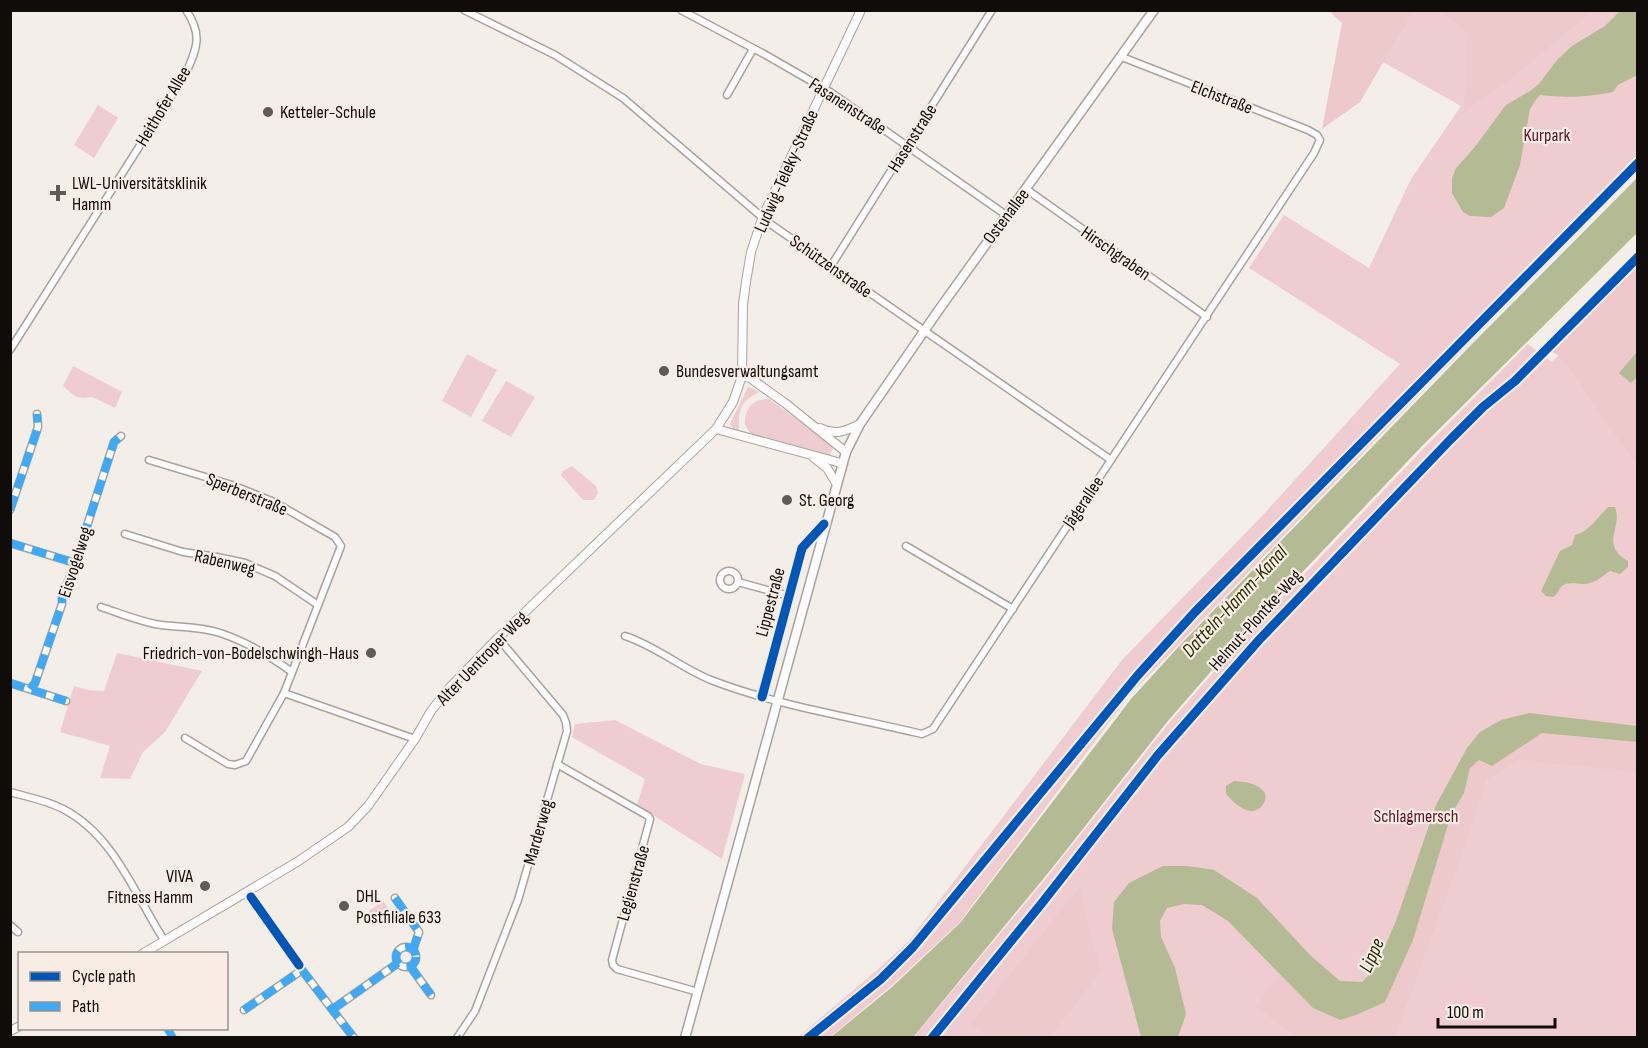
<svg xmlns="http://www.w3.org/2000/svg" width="1648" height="1048" viewBox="0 0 1648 1048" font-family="'Sofia Sans Condensed',sans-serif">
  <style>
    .green { fill: #eecccf }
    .forest { fill: #eec9cc }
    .water { fill: #b4ba94 }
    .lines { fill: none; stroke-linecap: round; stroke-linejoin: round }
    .minor-casing { stroke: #a7a39f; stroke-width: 9 }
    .tertiary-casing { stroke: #a7a39f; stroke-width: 10 }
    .secondary-casing { stroke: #a7a39f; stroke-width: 11 }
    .minor { stroke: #fdfcfc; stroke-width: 6 }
    .tertiary { stroke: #fdfcfc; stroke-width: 8 }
    .secondary { stroke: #fdfcfc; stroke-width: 8 }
    .quiet { stroke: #3fa9f5; stroke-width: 8; stroke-dasharray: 15 8; stroke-linecap: butt }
    .cycleway-casing { stroke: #f8ede5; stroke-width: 13 }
    .cycleway { stroke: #0057b8; stroke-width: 9 }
    .poi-dot { fill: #5f5b57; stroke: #f8ede5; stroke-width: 2 }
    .labels { text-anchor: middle; stroke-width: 4.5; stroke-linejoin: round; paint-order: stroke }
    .street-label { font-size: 18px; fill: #0f0c09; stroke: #f8ede5 }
    .poi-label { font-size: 18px; fill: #0f0c09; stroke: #f8ede5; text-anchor: start }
    .park-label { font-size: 18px; fill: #5c1528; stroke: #f8ede5 }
    .water-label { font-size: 20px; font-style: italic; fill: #293005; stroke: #f8ede5 }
  </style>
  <rect width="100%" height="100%" fill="#f4eee9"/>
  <g class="green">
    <path d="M1361,11H1637V173L1426,388L1129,696L959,923L891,986L830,1037L797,1038L875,972L908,942L1122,660L1263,515L1400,364L1249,268L1284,215L1369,268L1411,179L1461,106L1349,43Z"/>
    <path d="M98,105L118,118L94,158L74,145Z"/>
    <path d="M1637,275V1037L913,1038L1043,882L1168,724L1242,640L1425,447L1528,344L1552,362Z"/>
    <path d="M467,354L497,370L471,417L442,401Z"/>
    <path d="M73,366L122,392L115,408L92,397L84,398L76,397L63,386Z"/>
    <path d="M506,381L535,397L511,437L482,421Z"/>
    <path d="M748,387L760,392C738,402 739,411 739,432L734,430L730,424Z"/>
    <path d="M769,399L834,446L829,457L756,437L750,433L745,424C744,409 753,399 769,399Z"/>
    <path d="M572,466L596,486L598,493L594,500H583L561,475L563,471Z"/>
    <path d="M117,653L202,671L165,732L143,752L130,779L100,778L110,746L60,732L74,686L88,690L104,691Z"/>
    <path d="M615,720L701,764L745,774L722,859L637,805L645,779L572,737L575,724Z"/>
    <path d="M383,901L393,915L379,925L369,911Z"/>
  </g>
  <g class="forest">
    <path d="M1329,11H1413L1360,102L1322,129L1342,23Z"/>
    <path d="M1440,11H1592L1522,70L1464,112L1468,32Z"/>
    <path d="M1637,261V352L1619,373L1631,383L1637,377V466L1572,372L1559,356L1551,351Z"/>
    <path d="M1542,733L1637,742V772L1518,760L1486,780L1464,848L1395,1037H1297L1256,1007L1280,973L1313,1008L1339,1020L1413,940L1451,815L1464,793L1470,768L1479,760L1492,766Z"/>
    <path d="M1081,885L1083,907L1101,971L1050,1037H987L971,1023Z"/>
  </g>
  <g class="water">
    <path d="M1621,10L1637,11V75L1618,85L1613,92C1588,97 1566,98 1540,95L1535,101L1530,109L1520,165L1504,208L1491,217L1470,216L1463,212L1452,193V178L1456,168L1474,148L1506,105L1530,91L1539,84L1557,60L1572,46L1605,26Z"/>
    <path d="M1637,178V233L1423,445L1240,638L1167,722L1053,867L915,1035L912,1038L831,1037L892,987L960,923L1131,699L1182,643L1473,343Z"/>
    <path d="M1637,352V377L1631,383L1619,373Z"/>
    <path d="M1608,507H1615C1623,529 1599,544 1628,561V567L1620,574L1610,571C1604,575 1598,581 1590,583C1581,586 1569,580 1562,586C1558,590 1558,594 1553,597L1546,596L1541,591L1560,551L1572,545L1575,535C1590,531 1597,518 1608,507Z"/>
    <path d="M1529,713L1637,726V742L1542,733L1492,766L1479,760L1470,768L1464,793L1451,815L1413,940L1385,1002L1356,1015L1340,1020L1313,1008L1228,921L1202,905L1184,904L1167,908L1160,921L1161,937L1175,968L1186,1014L1178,1037H1141L1112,929L1114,902L1129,883L1163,866H1188L1214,870L1257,898L1310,955L1340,981L1362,982L1375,969L1396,921L1436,805L1467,748L1480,732L1501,720Z"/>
    <path d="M1234,781C1247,782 1257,783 1265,793C1266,799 1265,802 1261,807C1249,818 1234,803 1226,794V786Z"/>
  </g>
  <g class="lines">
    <g class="minor-casing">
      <g id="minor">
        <path d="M464,10L555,55L623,98L769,223L1111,460"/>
        <path d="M681,10L764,54L830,92L1006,215"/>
        <path d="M727,95L753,49"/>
        <path d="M1026,189L1207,317"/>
        <path d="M831,266L992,10"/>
        <path d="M10,350L186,73C197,48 203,35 186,10"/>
        <path d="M149,460L232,485L274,502L335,537L341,546L284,693L246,761L235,765L228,764L185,738"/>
        <path d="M10,510L38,427L37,414"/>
        <path d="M125,534L183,552L217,557L245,563L275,576L318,605"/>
        <path d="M10,543L75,563"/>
        <path d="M906,546L1013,609"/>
        <circle cx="729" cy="580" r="9"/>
        <path d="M738,582L789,596"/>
        <path d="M101,607C119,613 136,620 155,624C177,628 202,626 223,634C249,643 270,656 292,672"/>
        <path d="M625,636C656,646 681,668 711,680C778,706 852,717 922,734L933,729L1314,153L1320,140L1317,135L1308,130L1122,57"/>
        <path d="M10,683L66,701"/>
        <path d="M30,689L35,683L62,604V597L75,563L114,442L121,436"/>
        <path d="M284,693L415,739"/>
        <path d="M762,697L802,548L824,524"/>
        <path d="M557,764L648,816L650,819L612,960L613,965L617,969L698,992"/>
        <path d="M10,792C28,797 48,801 63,809C114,835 135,895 164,940"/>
        <path d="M395,898L419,932L413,950"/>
        <path d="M10,925L18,932"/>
        <circle cx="406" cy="957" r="10"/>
        <path d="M410,966L431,995"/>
        <path d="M333,1009L398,963"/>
        <path d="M244,1010L302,970L354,1038"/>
        <path d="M457,1038L475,1011L518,900L567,731L566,723L563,715L498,638"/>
      </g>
    </g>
    <g class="tertiary-casing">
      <g id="tertiary">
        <path d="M742,376L750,378L785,403L846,452"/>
        <path d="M820,428C835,436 846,431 860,424"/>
        <path d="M716,429L841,463"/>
        <path d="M814,458L827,468L836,483"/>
        <path d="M142,954L297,862L348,827L368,806L415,739L431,711L450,687L498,638L716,429L733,402L742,376L743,304L746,282L751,252L763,216L861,10"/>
        <path d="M10,1031L20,1026"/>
      </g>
    </g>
    <g class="secondary-casing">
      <path id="secondary" d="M685,1038L846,452L860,424L938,311L1154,10"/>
    </g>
    <use href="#minor" class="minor"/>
    <use href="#tertiary" class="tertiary"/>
    <use href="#secondary" class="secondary"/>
    <g class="quiet">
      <path d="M10,510L38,427L37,414"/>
      <path d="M10,543L75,563"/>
      <path d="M10,683L66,701"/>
      <path d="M30,689L35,683L62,604V597L75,563L114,442L121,436"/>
      <path d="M395,898L419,932L413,950"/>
      <circle cx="406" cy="957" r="10"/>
      <path d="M410,966L431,995"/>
      <path d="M333,1009L398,963"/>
      <path d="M244,1010L302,970L354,1038"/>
      <path d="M167,1028L173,1038"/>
      <path d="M457,1037L458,1038"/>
    </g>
    <g class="cycleway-casing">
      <g id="cycleway">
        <path d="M762,697L802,548L824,524"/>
        <path d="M251,897L299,965"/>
        <path d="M808,1038L881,979L913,947L1138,675L1195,612L1638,163"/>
        <path d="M932,1038L1042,903L1158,755L1259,640L1450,440L1483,407L1515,381L1638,257"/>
      </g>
    </g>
    <use href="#cycleway" class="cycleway"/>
  </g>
  <g class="poi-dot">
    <circle cx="268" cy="112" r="6"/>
    <path d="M55 184h6v6h6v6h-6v6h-6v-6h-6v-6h6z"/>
    <circle cx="664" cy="371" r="6"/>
    <circle cx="787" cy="500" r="6"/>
    <circle cx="371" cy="653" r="6"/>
    <circle cx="205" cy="886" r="6"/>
    <circle cx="344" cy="906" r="6"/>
  </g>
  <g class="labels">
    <g class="street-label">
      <text transform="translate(1222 97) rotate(21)" y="6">Elchstraße</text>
      <text transform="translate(163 106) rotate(-59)" y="6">Heithofer Allee</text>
      <text transform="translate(848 106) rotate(33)" y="6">Fasanenstraße</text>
      <text transform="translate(912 138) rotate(-58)" y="6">Hasenstraße</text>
      <text transform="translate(786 171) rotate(-66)" y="6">Ludwig-Teleky-Straße</text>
      <text transform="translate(1006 216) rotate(-53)" y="6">Ostenallee</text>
      <text transform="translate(1116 253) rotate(35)" y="6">Hirschgraben</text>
      <text transform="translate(831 266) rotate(35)" y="6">Schützenstraße</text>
      <text transform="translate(247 494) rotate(22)" y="6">Sperberstraße</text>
      <text transform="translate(1083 502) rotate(-56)" y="6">Jägerallee</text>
      <text transform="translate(75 562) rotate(-72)" y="6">Eisvogelweg</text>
      <text transform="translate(225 562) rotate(13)" y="6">Rabenweg</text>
      <text transform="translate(770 602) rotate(-75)" y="6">Lippestraße</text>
      <text transform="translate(1255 620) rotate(-48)" y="6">Helmut-Plontke-Weg</text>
      <text transform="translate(482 658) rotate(-46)" y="6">Alter Uentroper Weg</text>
      <text transform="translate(538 832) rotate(-74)" y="6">Marderweg</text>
      <text transform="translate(633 883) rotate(-74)" y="6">Legienstraße</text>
    </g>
    <g class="poi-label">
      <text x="280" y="118">Ketteler-Schule</text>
      <text x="72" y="189">LWL-Universitätsklinik<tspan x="72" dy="21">Hamm</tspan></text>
      <text x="676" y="377">Bundesverwaltungsamt</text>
      <text x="799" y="506">St. Georg</text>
      <text x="359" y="659" text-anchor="end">Friedrich-von-Bodelschwingh-Haus</text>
      <text x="193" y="882" text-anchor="end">VIVA<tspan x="193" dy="21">Fitness Hamm</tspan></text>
      <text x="356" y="902">DHL<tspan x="356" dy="21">Postfiliale 633</tspan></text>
    </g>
    <g class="park-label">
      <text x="1547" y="141">Kurpark</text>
      <text x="1416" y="822">Schlagmersch</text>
    </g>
    <g class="water-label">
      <text transform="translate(1234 601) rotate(-47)" y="7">Datteln-Hamm-Kanal</text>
      <text transform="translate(1371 955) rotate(-66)" y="7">Lippe</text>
    </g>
  </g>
  <rect width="1648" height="1048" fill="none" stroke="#0f0c09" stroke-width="24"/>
  <rect x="18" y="952" width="210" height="78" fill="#f8ede5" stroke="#9b938d" stroke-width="1.5"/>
  <rect x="30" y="972" width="30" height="9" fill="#0057b8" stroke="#9b938d" stroke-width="1.5"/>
  <text x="72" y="982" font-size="18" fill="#0f0c09">Cycle path</text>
  <rect x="30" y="1002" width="30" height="9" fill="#3fa9f5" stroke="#9b938d" stroke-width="1.5"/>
  <text x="72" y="1012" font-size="18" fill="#0f0c09">Path</text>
  <path d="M1438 1018v9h117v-9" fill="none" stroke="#0f0c09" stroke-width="3"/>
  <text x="1447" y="1018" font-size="18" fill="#0f0c09" stroke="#f8ede5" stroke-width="4.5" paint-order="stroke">100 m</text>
</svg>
